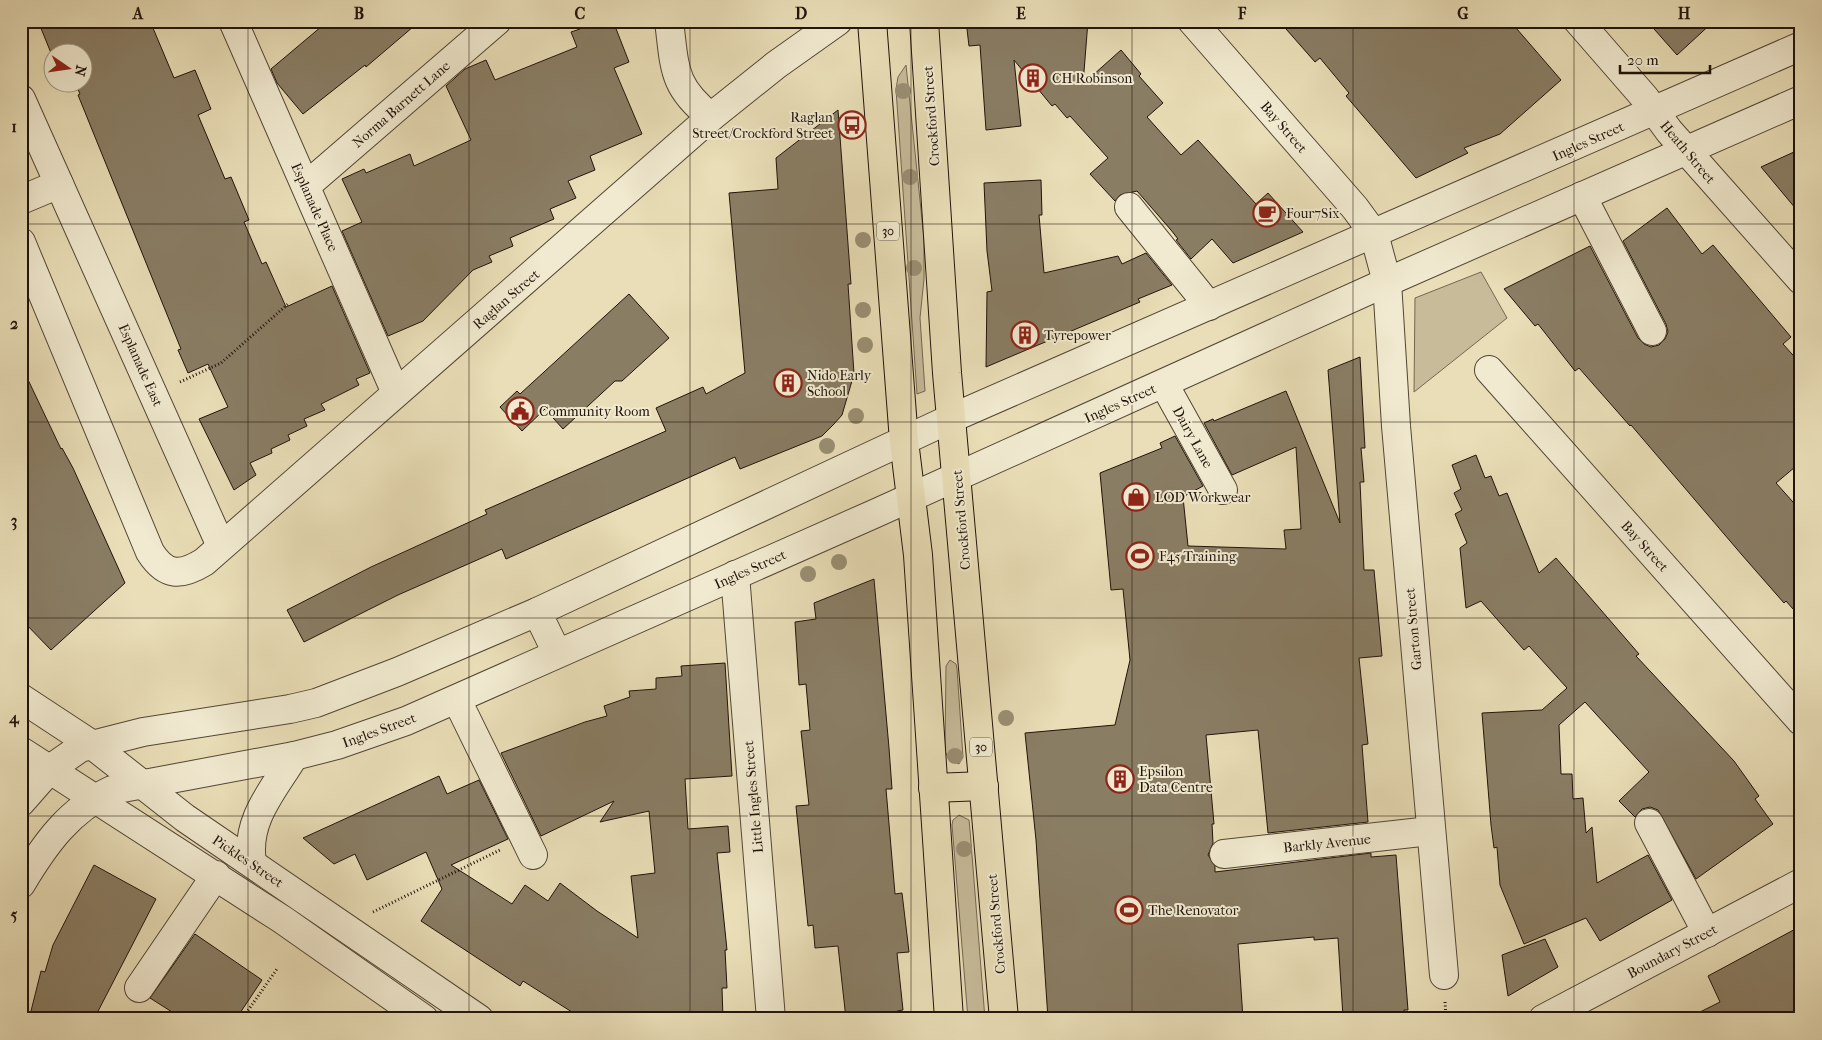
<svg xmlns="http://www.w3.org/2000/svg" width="1822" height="1040" viewBox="0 0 1822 1040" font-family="'IM FELL French Canon',serif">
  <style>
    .green { fill: #c7bb9a; stroke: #746752 }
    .building { fill: #897d64; stroke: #20130a }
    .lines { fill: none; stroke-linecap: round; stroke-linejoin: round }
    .minor-casing { stroke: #524635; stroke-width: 30 }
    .major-casing { stroke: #20130a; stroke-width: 30 }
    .path { stroke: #20130a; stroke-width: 3; stroke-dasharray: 1 2.5; stroke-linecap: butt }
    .minor { stroke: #f1ead0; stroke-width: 28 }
    .major { stroke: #e9deb7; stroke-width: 28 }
    .tree { fill: #9a8f73 }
    .grid { fill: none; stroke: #20130a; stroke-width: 1; stroke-opacity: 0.55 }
    .labels { text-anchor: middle; stroke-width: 4; stroke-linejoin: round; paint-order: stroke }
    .shield { fill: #f1ead0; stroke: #5f5445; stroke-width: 1 }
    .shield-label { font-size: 12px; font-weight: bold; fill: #20130a }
    .poi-label { font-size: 14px; fill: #20130a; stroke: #f1ead0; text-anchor: start }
    .street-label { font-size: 14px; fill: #20130a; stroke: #f1ead0 }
    .neatline { fill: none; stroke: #20130a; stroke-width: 2 }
    .grid-label { font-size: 16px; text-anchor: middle; font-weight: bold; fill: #20130a }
  </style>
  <rect width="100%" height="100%" fill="#e9deb7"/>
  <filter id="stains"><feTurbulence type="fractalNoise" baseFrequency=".004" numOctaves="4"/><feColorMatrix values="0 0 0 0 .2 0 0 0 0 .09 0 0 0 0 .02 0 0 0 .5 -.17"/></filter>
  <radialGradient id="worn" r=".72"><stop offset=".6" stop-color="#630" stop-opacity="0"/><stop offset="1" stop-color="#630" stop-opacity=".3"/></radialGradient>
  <g class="green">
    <path d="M906,65L924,239V279L920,318L925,391L917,394L896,89L898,77Z"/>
    <path d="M1481,272L1507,318L1414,392L1415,298Z"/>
    <path d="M950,660L956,664L957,669L963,757L959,764L949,760L945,751L946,666Z"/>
    <path d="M959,815L969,820L970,830L985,1019H968L952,825L953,820Z"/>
  </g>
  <g class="building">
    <path d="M38,21H150L174,78L195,70L211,109L198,115L225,179L231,177L249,220L244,222L262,264L266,262L286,307L332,286L370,373L356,379L359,385L321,404L325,410L304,419L307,426L288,435L290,440L271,449L272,453L250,463L256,475L234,490L199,419L228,407L208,364L188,373L178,350L181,349L78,95L80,94L75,82H82V52H62L61,49L51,53Z"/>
    <path d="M328,21H420L366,67L365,65L303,114L277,83L271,69Z"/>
    <path d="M577,21H613L629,62L614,68L642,134L590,156L595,170L568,181L576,198L550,209L554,219L510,238L513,246L489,256L492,262L473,270L423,321L388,336L342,231L362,222L342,179L364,169L366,173L410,154L414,166L471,140L446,86L465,69L486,60L495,80L577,47L571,32L580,29Z"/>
    <path d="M966,21H1088L1083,84L1121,50L1141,74L1139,76L1163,103L1147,117L1181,155L1198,140L1256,204L1268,193L1303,232L1233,263L1212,239L1191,259L1176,240L1178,239L1171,230L1137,191L1120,195L1115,201L1090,174L1108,158L1070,116L1067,118L1055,104L1052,106L1014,60L1021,126L986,130L980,45L969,46Z"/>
    <path d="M1279,21H1510L1561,80L1500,134L1464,148L1468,153L1416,178L1346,96L1349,93L1320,58L1315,62Z"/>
    <path d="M1647,21H1714L1677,55Z"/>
    <path d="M838,110L851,284H848L854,374L842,415L834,424L822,436L740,469L735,457L506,559L502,549L398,595L304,642L287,610L371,567L487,514L485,510L666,431L656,408L703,387L706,394L745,373L729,193L778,189L776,158Z"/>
    <path d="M1794,152L1801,166V215L1761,167Z"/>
    <path d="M1041,180L1042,215H1039L1044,273L1118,256L1122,264L1146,253L1172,285L1138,299L1140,302L986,367L987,292L992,291L987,251L984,183Z"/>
    <path d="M1667,208L1702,254L1713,245L1791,337L1783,344L1801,364V462L1776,483L1801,511V618L1786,601L1784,603L1742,555L1631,425L1630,426L1579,368L1575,371L1538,324L1535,326L1504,289L1590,246L1638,338L1644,344L1651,347L1659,345L1665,339L1668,332L1666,324L1623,241Z"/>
    <path d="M629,294L669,338L622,381H615L563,429L545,409L522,431L500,407L517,391L520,394Z"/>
    <path d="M1360,357L1365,448H1361L1364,482H1360L1364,570H1374L1382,656L1359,658L1368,744L1362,745L1368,822L1268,833L1258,730L1206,735L1214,824H1212L1213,843L1208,855L1215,866V872L1371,853V857L1396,855L1408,1010H1404L1405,1019H1356V1015L1343,1017L1338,938L1314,940V937L1238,944L1243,1019H1048L1036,840L1025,733L1115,725L1130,660L1123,589L1111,590L1100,473L1162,448L1160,443L1175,436L1203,486L1183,497L1188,546L1286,549L1284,530L1301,529L1296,447L1232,475L1204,423L1213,419L1214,421L1286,391L1340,523L1328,370Z"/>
    <path d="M21,365L61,449L62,448L73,468L125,583L51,650L21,619Z"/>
    <path d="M1476,455L1485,478L1491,476L1499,496L1507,493L1539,573L1556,558L1639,654L1636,656L1734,761L1759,796L1755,799L1773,824L1696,879L1658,810L1650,807L1642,809L1635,817L1619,801L1649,772L1585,702L1559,725L1561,774H1572L1573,799L1583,798L1586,833L1592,827L1597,883L1648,855L1672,900L1600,941L1586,918L1524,944L1500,885L1497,847L1494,848L1491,825L1482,713L1542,710L1567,688L1529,646L1524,650L1481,601L1466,608L1460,548L1467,543L1455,514L1462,510L1454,493L1461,489L1452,465Z"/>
    <path d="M874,579L889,748L892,789H886L895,894L902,893L909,952L897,953L903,1010L897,1011L898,1019H846L838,946L815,948L813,925L808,926L796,806L809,805L801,731L810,730L806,684L799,685L795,622L816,619L814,603Z"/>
    <path d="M725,663L732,776L685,779L688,829L728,826L730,852L717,853L727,950H725L727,988H722L723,1019H583L523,981L520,986L421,921L442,889L426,852L367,880L355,854L334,864L303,838L439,776L447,794L479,780L508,839L451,865L512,904L525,885L548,901L560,883L597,911L638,938L631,876L655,873L649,811L600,822L614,801L541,836L501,753L585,722L607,716L604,706L630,697L629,691L656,689V678L682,676L681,666Z"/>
    <path d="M94,865L156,899L94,1019H29L41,971L45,972L53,945Z"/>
    <path d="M1801,926V1019H1686L1720,1002L1708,976Z"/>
    <path d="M195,934L262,980L236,1019H183L150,998Z"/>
    <path d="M1545,939L1558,967L1508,996L1502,955Z"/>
  </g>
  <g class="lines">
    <g class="minor-casing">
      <g id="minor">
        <path d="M233,21L396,393"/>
        <path d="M669,21C675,68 672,86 711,117"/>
        <path d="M1192,21L1355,208L1374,234L1387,282L1396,426L1444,975"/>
        <path d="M1578,21L1645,98L1669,131L1801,280"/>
        <path d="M21,99L221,546"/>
        <path d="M306,186L497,21"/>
        <path d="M1582,196L1652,331"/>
        <path d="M21,200L59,184"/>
        <path d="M1129,207L1209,306"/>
        <path d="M21,242L150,552C166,577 181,576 204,562L711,117L776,65L838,21"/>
        <path d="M1489,370L1801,721"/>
        <path d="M1164,384L1223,490"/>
        <path d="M735,575L771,1019"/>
        <path d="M537,612L557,653"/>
        <path d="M21,698L91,744L185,818L479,1019"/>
        <path d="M457,700L533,855"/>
        <path d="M21,751L283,920L424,1019"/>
        <path d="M21,802L50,769L80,748L143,732L290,709L316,703L397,672L537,612L952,418L1801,46"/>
        <path d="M1649,823L1707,933"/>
        <path d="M1224,854L1430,831"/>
        <path d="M252,863C245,820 273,791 294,756"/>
        <path d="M21,884C45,844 69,810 112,790L294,756L337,745L406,721L874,514L1387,282L1801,100"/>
        <path d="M139,988L216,875"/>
        <path d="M1543,1019L1801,883"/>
      </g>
    </g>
    <g class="major-casing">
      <g id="major">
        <path d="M872,21L904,441L918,555L949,1019"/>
        <path d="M924,21L947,373L1004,1019"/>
        <path d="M933,788L984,786"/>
      </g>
    </g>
    <g class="path">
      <path d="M180,382L221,363L288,304"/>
      <path d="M373,912L500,850"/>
      <path d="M1445,1002L1446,1019"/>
      <path d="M242,1019L277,969"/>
    </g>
    <use href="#minor" class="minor"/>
    <use href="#major" class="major"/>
  </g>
  <g class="tree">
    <circle cx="903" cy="91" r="8"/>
    <circle cx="910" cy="177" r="8"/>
    <circle cx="863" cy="240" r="8"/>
    <circle cx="914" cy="268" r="8"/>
    <circle cx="863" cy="310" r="8"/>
    <circle cx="865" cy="345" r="8"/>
    <circle cx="856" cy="416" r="8"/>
    <circle cx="827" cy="446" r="8"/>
    <circle cx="839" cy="562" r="8"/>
    <circle cx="808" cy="574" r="8"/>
    <circle cx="1006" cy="718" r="8"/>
    <circle cx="955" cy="756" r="8"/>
    <circle cx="964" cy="849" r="8"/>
  </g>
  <path class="grid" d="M248,21V1019M469,21V1019M690,21V1019M911,21V1019M1132,21V1019M1353,21V1019M1574,21V1019M21,224H1801M21,422H1801M21,618H1801M21,816H1801"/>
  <defs>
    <g id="building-ring" transform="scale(1.4375)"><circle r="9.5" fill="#f1ead0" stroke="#8f2418" stroke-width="1.5"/><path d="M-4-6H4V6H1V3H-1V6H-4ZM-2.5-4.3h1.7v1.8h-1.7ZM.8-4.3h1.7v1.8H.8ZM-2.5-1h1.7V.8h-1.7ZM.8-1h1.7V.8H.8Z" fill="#8f2418"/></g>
    <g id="bus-ring" transform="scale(1.4375)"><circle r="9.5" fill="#f1ead0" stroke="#8f2418" stroke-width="1.5"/><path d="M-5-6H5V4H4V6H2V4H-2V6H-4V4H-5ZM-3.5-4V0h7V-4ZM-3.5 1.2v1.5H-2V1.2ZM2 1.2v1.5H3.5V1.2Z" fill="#8f2418"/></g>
    <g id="cafe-ring" transform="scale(1.4375)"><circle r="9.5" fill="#f1ead0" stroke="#8f2418" stroke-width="1.5"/><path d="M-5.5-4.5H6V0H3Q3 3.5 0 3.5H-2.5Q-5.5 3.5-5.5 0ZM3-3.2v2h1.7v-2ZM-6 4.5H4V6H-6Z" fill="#8f2418"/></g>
    <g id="civic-ring" transform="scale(1.4375)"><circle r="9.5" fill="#f1ead0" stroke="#8f2418" stroke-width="1.5"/><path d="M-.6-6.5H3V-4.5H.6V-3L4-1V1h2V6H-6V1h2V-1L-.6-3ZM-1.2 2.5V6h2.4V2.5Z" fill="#8f2418"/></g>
    <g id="shop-ring" transform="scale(1.4375)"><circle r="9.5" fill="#f1ead0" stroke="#8f2418" stroke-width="1.5"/><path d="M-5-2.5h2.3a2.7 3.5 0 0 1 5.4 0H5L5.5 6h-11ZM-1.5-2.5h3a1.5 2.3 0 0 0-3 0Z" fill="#8f2418"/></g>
    <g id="stadium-ring" transform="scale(1.4375)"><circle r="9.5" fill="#f1ead0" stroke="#8f2418" stroke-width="1.5"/><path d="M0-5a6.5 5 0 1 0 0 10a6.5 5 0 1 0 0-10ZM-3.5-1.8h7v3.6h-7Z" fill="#8f2418"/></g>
  </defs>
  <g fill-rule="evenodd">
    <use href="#building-ring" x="1033" y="78"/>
    <use href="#bus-ring" x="852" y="125"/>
    <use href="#cafe-ring" x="1267" y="213"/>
    <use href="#building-ring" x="1025" y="335"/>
    <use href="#building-ring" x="788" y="383"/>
    <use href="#civic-ring" x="520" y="411"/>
    <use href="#shop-ring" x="1136" y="497"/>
    <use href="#stadium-ring" x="1140" y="556"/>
    <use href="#building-ring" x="1120" y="779"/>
    <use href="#stadium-ring" x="1129" y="910"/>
  </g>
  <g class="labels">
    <g class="shield">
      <rect x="877" y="221.5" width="22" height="19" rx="4"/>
      <rect x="970" y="737.5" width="22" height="19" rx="4"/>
    </g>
    <g class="shield-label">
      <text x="888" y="235">30</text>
      <text x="981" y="751">30</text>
    </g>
    <g class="poi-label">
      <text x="1052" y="83">CH Robinson</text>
      <text x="833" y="122" text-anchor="end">Raglan<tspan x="833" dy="16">Street/Crockford Street</tspan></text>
      <text x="1286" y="218">Four7Six</text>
      <text x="1044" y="340">Tyrepower</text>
      <text x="807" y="380">Nido Early<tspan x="807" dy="16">School</tspan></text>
      <text x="539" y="416">Community Room</text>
      <text x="1155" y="502">LOD Workwear</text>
      <text x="1159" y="561">F45 Training</text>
      <text x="1139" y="776">Epsilon<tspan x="1139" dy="16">Data Centre</tspan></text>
      <text x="1148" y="915">The Renovator</text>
    </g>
    <g class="street-label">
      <text transform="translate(401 104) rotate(-41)" y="5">Norma Barnett Lane</text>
      <text transform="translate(931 116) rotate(-94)" y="5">Crockford Street</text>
      <text transform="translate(1284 127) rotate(49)" y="5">Bay Street</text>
      <text transform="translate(1588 141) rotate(-24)" y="5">Ingles Street</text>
      <text transform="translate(1688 152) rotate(50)" y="5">Heath Street</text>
      <text transform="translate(315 207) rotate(66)" y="5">Esplanade Place</text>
      <text transform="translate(506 299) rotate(-41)" y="5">Raglan Street</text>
      <text transform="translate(141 365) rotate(66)" y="5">Esplanade East</text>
      <text transform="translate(1120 403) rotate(-24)" y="5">Ingles Street</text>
      <text transform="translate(1193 437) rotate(61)" y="5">Dairy Lane</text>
      <text transform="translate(961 520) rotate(-95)" y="5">Crockford Street</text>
      <text transform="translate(1645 546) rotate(48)" y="5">Bay Street</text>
      <text transform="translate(750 569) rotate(-24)" y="5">Ingles Street</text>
      <text transform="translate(1413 629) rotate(-95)" y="5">Garton Street</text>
      <text transform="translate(379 730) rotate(-20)" y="5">Ingles Street</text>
      <text transform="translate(753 797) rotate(-95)" y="5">Little Ingles Street</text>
      <text transform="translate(1327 843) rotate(-6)" y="5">Barkly Avenue</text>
      <text transform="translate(248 861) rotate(34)" y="5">Pickles Street</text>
      <text transform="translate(996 924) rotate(-95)" y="5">Crockford Street</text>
      <text transform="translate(1672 951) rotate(-28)" y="5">Boundary Street</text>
    </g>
  </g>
  <rect width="1822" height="1040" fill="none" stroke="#e9deb7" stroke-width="55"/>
  <g transform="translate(68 68) rotate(103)"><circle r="24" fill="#f1ead0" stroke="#9d9481"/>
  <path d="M0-4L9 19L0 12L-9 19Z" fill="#8f2418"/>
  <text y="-8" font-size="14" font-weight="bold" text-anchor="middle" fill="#20130a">N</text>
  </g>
  <path d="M1620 65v8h90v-8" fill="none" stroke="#20130a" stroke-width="2.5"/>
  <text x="1627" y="65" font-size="15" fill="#20130a" stroke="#f1ead0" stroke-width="4" paint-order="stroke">20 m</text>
  <rect x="28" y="28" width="1766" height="984" class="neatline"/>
  <g class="grid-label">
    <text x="138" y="19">A</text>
    <text x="359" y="19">B</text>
    <text x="580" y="19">C</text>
    <text x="801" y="19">D</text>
    <text x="1021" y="19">E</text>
    <text x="1242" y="19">F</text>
    <text x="1463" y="19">G</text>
    <text x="1684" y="19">H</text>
    <text x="14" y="132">1</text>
    <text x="14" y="329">2</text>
    <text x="14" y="526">3</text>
    <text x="14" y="723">4</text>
    <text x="14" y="920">5</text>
  </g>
  <rect width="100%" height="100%" filter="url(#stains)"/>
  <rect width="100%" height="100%" fill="url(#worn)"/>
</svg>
